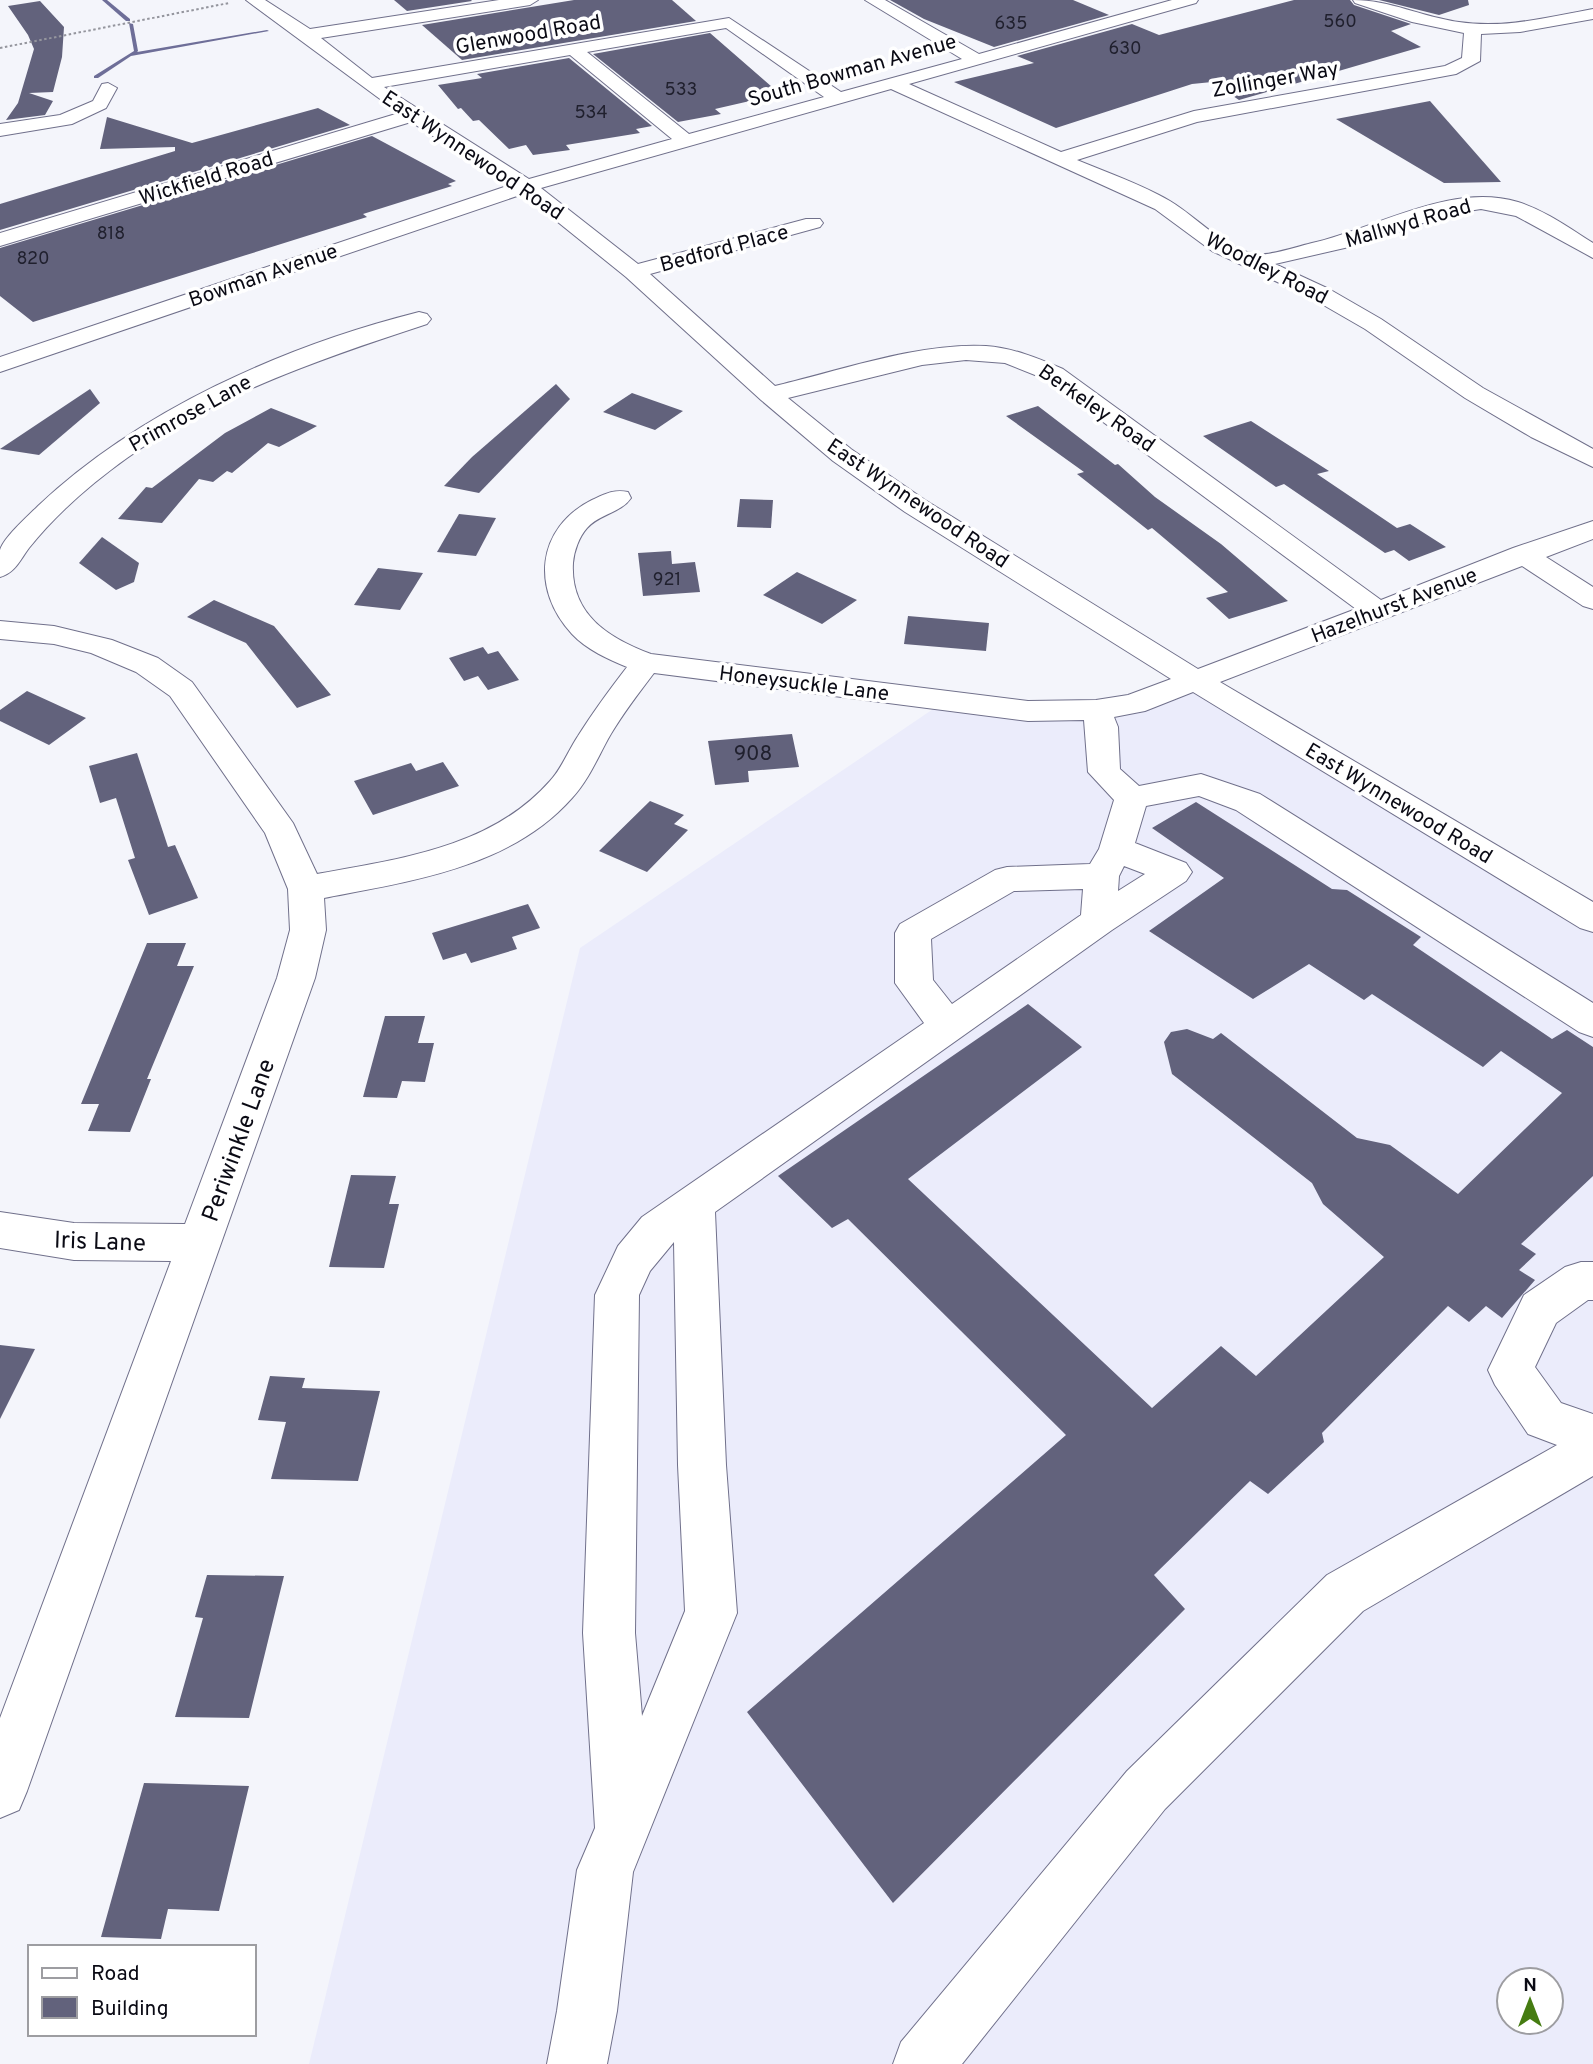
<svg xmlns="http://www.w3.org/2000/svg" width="1593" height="2064" viewBox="0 0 1593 2064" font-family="Overpass,sans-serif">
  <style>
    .built { fill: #ebecfb; fill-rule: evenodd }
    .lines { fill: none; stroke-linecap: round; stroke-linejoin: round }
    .stream { fill: #6e6e98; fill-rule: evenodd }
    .building { fill: #62627c }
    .minor-casing { stroke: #70708b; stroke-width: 2 }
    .path { stroke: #94959d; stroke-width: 2; stroke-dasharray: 2.5 2.5; stroke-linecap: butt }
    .minor { fill: #fff; fill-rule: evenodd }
    .labels { text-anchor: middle; stroke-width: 7; stroke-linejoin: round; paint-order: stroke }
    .far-number-label { font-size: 18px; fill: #20202e }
    .far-street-label { font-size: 21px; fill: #0a0a14; stroke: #fff }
    .number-label { font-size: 21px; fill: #20202e }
    .street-label { font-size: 24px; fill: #0a0a14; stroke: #fff }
  </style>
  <rect width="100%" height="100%" fill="#f4f5fb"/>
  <path class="built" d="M1195,680L1593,919V2064H309L580,948L945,701L1071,712ZM1509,1980H1551V2022H1509Z"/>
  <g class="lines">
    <g class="stream">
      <path d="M102,0H107L130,19V21H126Z"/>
      <path d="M129,23L133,24L138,51L137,52L267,30L269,31L131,56L98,78H94V76L134,51Z"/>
    </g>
  </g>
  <g class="building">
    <path d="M394,0H471L472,1L407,11Z"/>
    <path d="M574,0H672L696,21L462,60L422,25Z"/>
    <path d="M890,0H1073L1109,15L994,47L924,19Z"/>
    <path d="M1294,0H1350L1354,5L1411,24L1391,31L1421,47L1239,100L1212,82L1192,84L1056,128L954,82L1034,63L1017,56L1132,24L1159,35Z"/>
    <path d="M1379,0H1468L1469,5L1439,15Z"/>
    <path d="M40,1L64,27L62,57L53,92L29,93L53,101L45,115L6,120L18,103L34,49L28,35L8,6Z"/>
    <path d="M710,33L780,94L715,109L721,114L678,122L593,54Z"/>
    <path d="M569,58L652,126L636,129L640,133L566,145L570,150L533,155L526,145L509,149L479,120L473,121L461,108L458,109L438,85L482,78L477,74Z"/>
    <path d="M1430,101L1501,182L1444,183L1336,119Z"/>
    <path d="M318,108L350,125L0,230V204L175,151V147L100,149L107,117L192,143Z"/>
    <path d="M372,136L456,181L448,184L452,186L363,214L367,217L33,322L0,296V248Z"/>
    <path d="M556,384L570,399L479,493L444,486L472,457Z"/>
    <path d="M90,389L100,403L39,455L0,449Z"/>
    <path d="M632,393L683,411L655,430L603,412Z"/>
    <path d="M1038,406L1115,465L1118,464L1155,497L1221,544L1288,601L1229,619L1206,598L1228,592L1152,528L1148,530L1077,474L1084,472L1006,416Z"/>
    <path d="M271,408L317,426L279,447L268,443L232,473L227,471L213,482L199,479L162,523L118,519L146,487L152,488L225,433Z"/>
    <path d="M1251,421L1329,471L1317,474L1397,528L1410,524L1446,547L1409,561L1394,550L1385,553L1284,484L1276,487L1203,436Z"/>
    <path d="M740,499L773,500L771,528L737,527Z"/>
    <path d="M459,514L496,518L476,556L437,552Z"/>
    <path d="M102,537L139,563L134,582L116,590L79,563Z"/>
    <path d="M671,551L672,564L695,562L700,592L643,596L638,553Z"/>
    <path d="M378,568L423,573L400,610L354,605Z"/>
    <path d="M797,572L857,600L822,624L763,595Z"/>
    <path d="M214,600L274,626L331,695L297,708L246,643L187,617Z"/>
    <path d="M908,616L989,623L986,651L904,644Z"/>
    <path d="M483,647L488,654L498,651L519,680L488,690L478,676L464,681L449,658Z"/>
    <path d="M27,691L86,718L49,745L0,721V710Z"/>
    <path d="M792,734L799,767L748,771L749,782L715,785L708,741Z"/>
    <path d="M137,753L168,847L175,845L198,898L149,915L128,860L135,858L116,798L100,803L89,766Z"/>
    <path d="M443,762L459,786L373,815L354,781L411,763L416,771Z"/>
    <path d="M650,801L684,815L674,824L688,830L647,872L599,851Z"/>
    <path d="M1196,802L1332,889L1347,890L1421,937L1413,945L1552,1039L1567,1030L1593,1047V1176L1521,1244L1536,1254L1519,1270L1535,1280L1502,1318L1486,1306L1469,1322L1448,1306L1322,1433L1324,1442L1268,1494L1250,1481L1154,1575L1185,1609L893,1903L747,1712L1066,1435L848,1219L832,1228L778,1176L1028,1004L1082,1047L908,1179L1152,1408L1221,1346L1256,1376L1384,1257L1323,1204L1312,1183L1172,1074L1164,1042L1171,1032L1187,1029L1213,1039L1221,1033L1357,1138L1390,1145L1458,1194L1562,1093L1501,1051L1483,1067L1372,994L1364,1000L1309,964L1253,999L1149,931L1224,878L1152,828Z"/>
    <path d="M528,904L540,928L512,937L517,949L471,963L466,953L443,960L432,933Z"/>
    <path d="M147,943H186L177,966H194L147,1079H151L130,1132L88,1131L99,1104H81Z"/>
    <path d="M385,1016H425L418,1043H434L425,1082L402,1081L397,1098L363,1097Z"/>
    <path d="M351,1175L396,1176L389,1204H399L384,1268L329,1267Z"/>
    <path d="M0,1345L35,1349L0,1419Z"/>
    <path d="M270,1376L305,1378L302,1388L380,1391L358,1481L271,1479L286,1422L258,1420Z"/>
    <path d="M207,1575L284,1576L249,1718L175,1717L203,1618L195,1617Z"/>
    <path d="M144,1783L249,1786L219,1911L168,1909L161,1939L101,1937Z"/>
  </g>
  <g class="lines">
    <g class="minor-casing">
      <g id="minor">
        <path d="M246,0H265L310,29L499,0H538L530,5L321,38L372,78L729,18L841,92L962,59L865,0H885L979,54L1172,0H1198L1196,3L909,84L1061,152L1194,111L1445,66L1462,58L1464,33L1412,22L1355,3L1353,0C1390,0 1422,17 1459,22C1504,29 1549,17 1593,9V19L1520,32L1481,34L1480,61L1456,74L1197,122L1077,160C1108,173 1141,184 1170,201C1197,217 1223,248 1255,254C1267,257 1299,246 1312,243C1378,228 1450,182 1518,202C1546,211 1569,228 1593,243V258L1516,216L1481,209L1449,214L1362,244L1275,264L1329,289L1381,319L1483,388L1593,449V467L1531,437L1465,398L1365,329L1313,299L1212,251L1155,209L891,89L541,188L638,264L806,219H820L823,223L820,227L650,274L775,386C838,371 921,342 986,346C1013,348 1038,358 1063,369L1381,600L1513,548L1593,521V539L1546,557L1593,587V609L1583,606L1522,566L1220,682L1593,902V932L1580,928L1193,692L1145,711L1114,717L1118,727L1120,769L1139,786L1201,774L1260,794L1593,1003V1037L1579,1032L1236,810L1199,796L1146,806L1135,843L1186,863L1192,872L1186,881L1112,930L715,1212L726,1465L737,1613L633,1872L617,2011L607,2064H547L557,2011L577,1870L595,1828L583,1633L595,1295L618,1246L642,1217L924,1023L895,983V933L900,924L995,870L1007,867L1090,864L1099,849L1114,800L1088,772L1084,720L1028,721L654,673C638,694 621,716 608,739C597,759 588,781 572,798C510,868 411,881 324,898L326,930L315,978L27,1791L19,1810L0,1818V1718L171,1261L74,1260L0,1248V1212L74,1223L185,1224L277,978L290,930L288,889L265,833L170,696L136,672L91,653L54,644L0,639V621L54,626L112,640L158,658L192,682L293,823L317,874C399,859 491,848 550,781C562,768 568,751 578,736C593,712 610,689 627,667C608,659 587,650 572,634C531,590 536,528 592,500C605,494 614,489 628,492L631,498C621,513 599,514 587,528C579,537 574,551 573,563C570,614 608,638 651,654L1028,701L1096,700L1128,695L1171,679L905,512L833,461L761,400L626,277L523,194L0,372V357L510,185L411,122L0,246V233L399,113ZM726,28L824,97L689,134L587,52ZM570,55L672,139L529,179L384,87ZM966,360L1005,363L1045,379L1356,609L1198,669L925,500L851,449L788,398L922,365ZM1124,866L1145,874L1118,891L1119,876ZM1083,889L1081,915L952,1004L933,980L931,939L1014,891ZM674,1242L678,1465L685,1611L642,1716L635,1633L639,1295L650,1271Z"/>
        <path d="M108,83L117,88L106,108L72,124L0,136V124L60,115L93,101L102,84Z"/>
        <path d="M419,312L427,314L431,319L427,324C323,358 217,394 127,458C92,483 56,514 29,548C20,560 15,573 0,577C0,569 0,557 0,550C4,537 28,516 38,506C140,410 284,346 419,312Z"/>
        <path d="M1581,1262H1593V1300H1588L1556,1323L1535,1367L1561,1403L1593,1414V1476L1363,1611L1165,1809L962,2064H893L901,2042L1127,1771L1327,1575L1557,1445L1528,1434L1495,1385L1488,1370L1524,1295L1565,1267Z"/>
      </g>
    </g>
    <path class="path" d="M0,48L229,3"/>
    <use href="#minor" class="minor"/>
  </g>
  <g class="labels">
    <g class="far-number-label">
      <text x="1340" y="27">560</text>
      <text x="1011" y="29">635</text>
      <text x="1125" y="54">630</text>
      <text x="681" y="95">533</text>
      <text x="591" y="118">534</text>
      <text x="111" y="239">818</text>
      <text x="33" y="264">820</text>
      <text x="667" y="585">921</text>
    </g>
    <g class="far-street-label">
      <text transform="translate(528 34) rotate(-10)" y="7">Glenwood Road</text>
      <text transform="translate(852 70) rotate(-16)" y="7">South Bowman Avenue</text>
      <text transform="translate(1275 79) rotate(-10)" y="7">Zollinger Way</text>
      <text transform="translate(473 155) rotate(34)" y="7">East Wynnewood Road</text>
      <text transform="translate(206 178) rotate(-17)" y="7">Wickfield Road</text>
      <text transform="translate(1408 223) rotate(-16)" y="7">Mallwyd Road</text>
      <text transform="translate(724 248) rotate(-15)" y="7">Bedford Place</text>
      <text transform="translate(1267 268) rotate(27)" y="7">Woodley Road</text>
      <text transform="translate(263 275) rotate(-19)" y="7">Bowman Avenue</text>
      <text transform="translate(1097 408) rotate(35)" y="7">Berkeley Road</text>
      <text transform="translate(190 413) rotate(-29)" y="7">Primrose Lane</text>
      <text transform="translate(918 503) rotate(34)" y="7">East Wynnewood Road</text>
      <text transform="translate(1394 605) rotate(-21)" y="7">Hazelhurst Avenue</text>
      <text transform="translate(804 683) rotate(7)" y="7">Honeysuckle Lane</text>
      <text transform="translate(1399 803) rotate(31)" y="7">East Wynnewood Road</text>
    </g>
    <g class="number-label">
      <text x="753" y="760">908</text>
    </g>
    <g class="street-label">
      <text transform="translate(238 1140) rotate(-70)" y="8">Periwinkle Lane</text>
      <text transform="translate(100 1241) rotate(2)" y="8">Iris Lane</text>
    </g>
  </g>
  <rect x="28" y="1945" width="228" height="91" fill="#ffffff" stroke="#9d9da1" stroke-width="2"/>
  <rect x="42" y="1968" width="35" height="10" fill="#ffffff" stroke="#9d9da1" stroke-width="2"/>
  <text x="91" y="1980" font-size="21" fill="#0a0a14">Road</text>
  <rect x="42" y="1997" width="35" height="21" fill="#62627c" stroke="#9d9da1" stroke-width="2"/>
  <text x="91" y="2015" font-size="21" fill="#0a0a14">Building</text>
  <g transform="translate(1530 2001)"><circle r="33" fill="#ffffff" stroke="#9d9da1" stroke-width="2"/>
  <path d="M0-5L12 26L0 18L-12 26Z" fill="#457c11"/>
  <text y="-10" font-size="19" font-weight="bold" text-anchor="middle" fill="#0a0a14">N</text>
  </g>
</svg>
